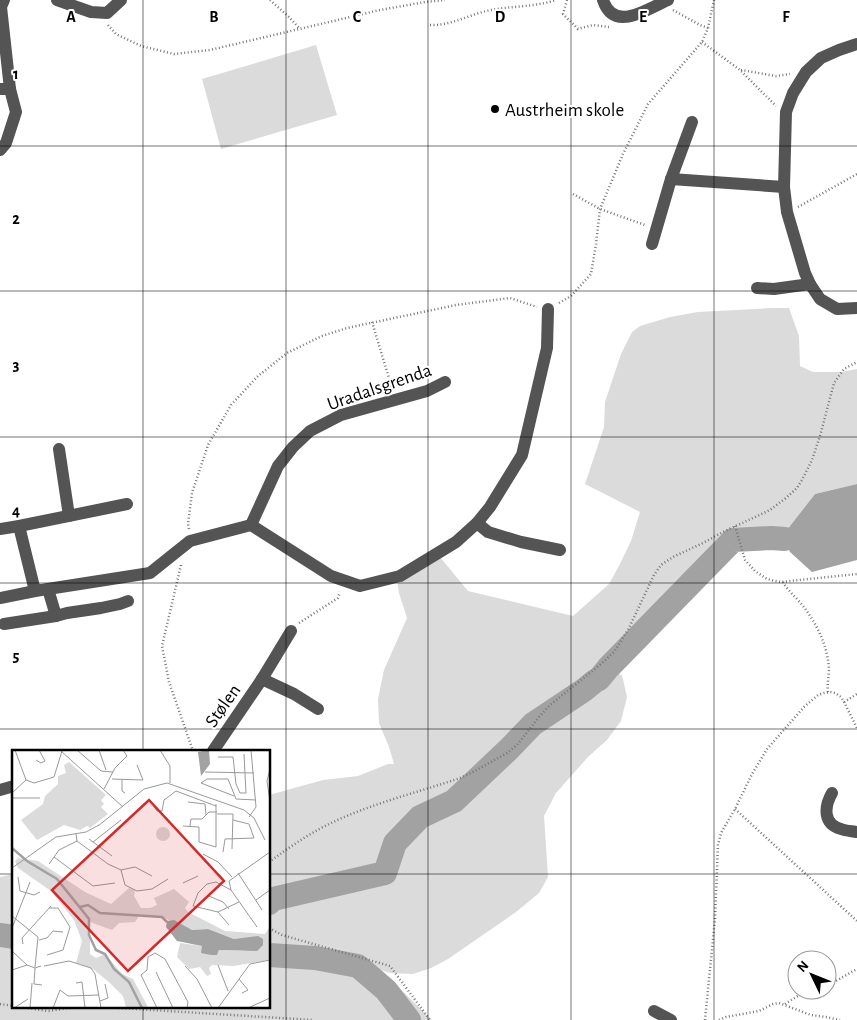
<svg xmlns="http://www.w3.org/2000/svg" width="857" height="1020" viewBox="0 0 857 1020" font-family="'Alegreya Sans',sans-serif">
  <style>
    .green { fill: #dbdbdb }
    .water { fill: #a2a2a2 }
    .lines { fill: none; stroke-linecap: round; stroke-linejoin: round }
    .river { stroke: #a2a2a2; stroke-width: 24 }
    .path { stroke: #767676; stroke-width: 2.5; stroke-dasharray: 1 2.5; stroke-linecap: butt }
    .minor { stroke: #545454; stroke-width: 12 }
    .grid { fill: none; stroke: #000; stroke-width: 1; stroke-opacity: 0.55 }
    .poi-dot { fill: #000; stroke: #fff; stroke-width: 2 }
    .labels { text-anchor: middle; stroke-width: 4; stroke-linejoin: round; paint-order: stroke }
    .poi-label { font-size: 19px; fill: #000; stroke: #fff; text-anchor: start }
    .street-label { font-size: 19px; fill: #000; stroke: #fff }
    .inset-river { fill: none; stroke: #a2a2a2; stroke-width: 2.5 }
    .inset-road { fill: none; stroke: #999; stroke-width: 1 }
    .view { fill: #d62828; fill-opacity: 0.15; stroke: #d62828; stroke-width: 2.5 }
    .inset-edge { fill: none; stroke: #000; stroke-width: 2.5 }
    .grid-label { font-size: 16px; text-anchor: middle; font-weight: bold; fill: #000; stroke: #fff; stroke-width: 4; stroke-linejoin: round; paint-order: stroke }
  </style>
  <rect width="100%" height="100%" fill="#fff"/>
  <g class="green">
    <path d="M316,45L337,115L221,149L202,79Z"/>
    <path d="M771,308H789L799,336L800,366L813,372H842L857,369V484L815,494L783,535L785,539L771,538L733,540L608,668L618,674L622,675L627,697L621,721L607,740L588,757L556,793L544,816L548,877L539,893L516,912L448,959L431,968L413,974L390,973L381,970L432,1020H0V877L14,874V1006H269V795L323,780L358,776L388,764H394L389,747L379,723L378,699L384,670L407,618L399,593L397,580L440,557L468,591L573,616L609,584L621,562L631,541L640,512L585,484L604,427L605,402L621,354L632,332L640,326L670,317L698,312Z"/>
  </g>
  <path class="water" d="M857,484V560L812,572L790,552L783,535L815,494Z"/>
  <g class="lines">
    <g class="river">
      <path d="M269,903L273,899L385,873L395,843L420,817L454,801L509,749L533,724L584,690L595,681L599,679L608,668L733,540L771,538L785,539"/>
      <path d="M0,935L14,937"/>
      <path d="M269,955L315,958L358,966L386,990L409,1020"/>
    </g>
    <g class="path">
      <path d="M270,0L289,17L300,29"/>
      <path d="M567,0L563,14L578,29L593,25L609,27"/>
      <path d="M673,10L700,25L708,28"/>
      <path d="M108,25L116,34L141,46L174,54L210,50L380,10L425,2L445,0"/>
      <path d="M430,25C451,26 470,14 491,10C512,6 535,7 556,0"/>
      <path d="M702,42L740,70L776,106"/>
      <path d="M741,70L776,76L790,74"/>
      <path d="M573,194L600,209L645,225"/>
      <path d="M798,207L857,174"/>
      <path d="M559,303L571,296L591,274L596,244L600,209L623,154L648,104L702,42L708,28L714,0"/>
      <path d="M372,322L392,388"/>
      <path d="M735,526L745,560L755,571L767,579L780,582L857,574"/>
      <path d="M189,529L188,524L192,493L208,445L231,405L258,376L287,353L322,336L347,328L456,305L510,298L537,307"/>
      <path d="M181,565L162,646L169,682L193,751"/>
      <path d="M783,582C787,590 797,598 803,606C817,624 827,645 829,668C829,676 827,684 828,692"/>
      <path d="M299,623L338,598L340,592"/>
      <path d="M844,702L857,694"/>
      <path d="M735,809L857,921"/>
      <path d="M269,820L270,821L269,832"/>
      <path d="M269,862C287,849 307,835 327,825C369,804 416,793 460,778L473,772L507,753L517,745L539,717L550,705L601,664L614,652L628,630L654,575L661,565L673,557L703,543L723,532L770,510L786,498L797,488L802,480L812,460L820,436L834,383L844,369L857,362"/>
      <path d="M269,928L282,935L390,966L430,1020"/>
      <path d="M827,986L857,969"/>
      <path d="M0,1004L14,1006"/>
      <path d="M785,1004L801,994L815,990"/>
      <path d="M14,1006L48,1011L83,1006"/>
      <path d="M87,1006L313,1020"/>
      <path d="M705,1020L715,919L718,845L721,833L735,809L752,774L767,749L804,707L818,695L824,693L830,692L835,693L841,697L844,702L857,728"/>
      <path d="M719,1020L726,1017L759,1011L773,1004L779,1003L811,1015L826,1017L840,1020"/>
    </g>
    <g class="minor">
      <path d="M4,0L1,7L10,89"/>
      <path d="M57,0L91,12L107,13L121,0"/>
      <path d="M603,0C614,33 647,9 668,0"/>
      <path d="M857,44L839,50L821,58L806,72L793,93L786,112L784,187L787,212L805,273L810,284L820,299L837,309L857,308"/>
      <path d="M0,89H10L16,112L6,143L0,150"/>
      <path d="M671,179L784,187"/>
      <path d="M652,244L671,179L692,122"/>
      <path d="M757,288L774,289L810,284"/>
      <path d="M59,449L69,516"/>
      <path d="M477,523L488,532L501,536L521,542L560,550"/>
      <path d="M251,525L331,576L360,586L400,576L456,542L477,523L490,507L522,455L547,348L548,309"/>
      <path d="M251,525L278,466L293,447L310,431L341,415L427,391L445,382"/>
      <path d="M19,526L35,591"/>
      <path d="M0,529L19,526L127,504"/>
      <path d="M48,589L56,616"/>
      <path d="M0,598L35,591L150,573L190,541L251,525"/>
      <path d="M4,624L56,616L67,613L101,608L120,604L128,601"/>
      <path d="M262,679L294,694L318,709"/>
      <path d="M213,751L262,679L291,631"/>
      <path d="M0,790L14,786"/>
      <path d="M832,793C824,807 823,824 841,829C846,831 852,831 857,832"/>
      <path d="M654,1011L671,1020"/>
    </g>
  </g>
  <path class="grid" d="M143,0V751M286,0V1020M428,0V1020M571,0V1020M714,0V1020M0,146H857M0,291H857M0,437H857M0,583H857M0,729H857M0,874H14M269,874H857M143,1006V1020"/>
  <circle class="poi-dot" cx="495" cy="109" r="5"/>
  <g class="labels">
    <g class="poi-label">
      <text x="505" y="116">Austrheim skole</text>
    </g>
    <g class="street-label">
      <text transform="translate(379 386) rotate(-19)" y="7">Uradalsgrenda</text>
      <text transform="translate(222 705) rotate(-55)" y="7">Stølen</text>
    </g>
  </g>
  <g transform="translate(12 750)">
    <rect width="258" height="258" fill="#fff"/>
    <path d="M57,12L94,45L89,50L92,54L89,57L96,64L78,78L75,76L68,80L52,75L25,90L9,70L31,54L33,46L46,34V26L54,23L52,15ZM144 84a7 7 0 1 1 14 0a7 7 0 1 1-14 0ZM6,108L26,111L73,142L99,154L117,138L123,140L122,146L129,158H138L145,155L142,148L162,139L177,152L173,158L176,162L213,181L253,184L257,178V210L221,216L200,215L197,218L199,224L195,226L188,217L177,219L165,207L168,193L190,196L199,205H205L207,200L233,201L242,188L222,189L196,179L180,180L150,167L127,166L123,172L107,173L100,180L78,172V204L84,208L93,204L110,224L121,229L136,257H114L111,246L98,233L81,219L64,213L70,191L62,170L39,141L6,118L3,111Z" fill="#dbdbdb"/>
    <path d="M197,0L198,14L189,26L186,2ZM162,170L180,180L196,179L222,189L246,186L251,189V195L245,201L207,200L205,205H199L189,203L190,196L165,191L154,177L155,171Z" fill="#a2a2a2"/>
    <path class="inset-river" d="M0,98L15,111L45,129L77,169V185L84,200L93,204L102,219L117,232L130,258M68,157L76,155L88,163L150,167L155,172"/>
    <path class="inset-road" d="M3,0L14,30L22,33L42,27L50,1M65,0L89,21L101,22M87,0L94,20M148,0L158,16V33M49,1L111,57M206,7H221L224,34L228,43H234L232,4M24,10L29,13L33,11L27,0M258,19L255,31L258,51M193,22L242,23M100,29L131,30L125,15M110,29V41L113,43M92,39L103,18L115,6L111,0M0,43L14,30M222,46L189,33L195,29H216L224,49L244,50M0,48H28M176,52L193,54L194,65M129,58L138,50L145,61H150L152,50L164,41L204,56M205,64H221L220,99M237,67L244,57L239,0M86,76L132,39L155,33L232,60L242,68L253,90M171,76L187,77V92L204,97V54M178,76L179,69H190L197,62H205M64,84L65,91L96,114L109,120M77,89L100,106M81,92L109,70M211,102L213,89L242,88L237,74L221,70M191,104L206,112L220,127M42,107L81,136L103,133M37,114L47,100L65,91M0,118L44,87L74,82L87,75M109,120L113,135L125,141L140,139L156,129M109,120L123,117L140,126M226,123L250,160M6,127L8,141L22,145L28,142M171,133L186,126M219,140L204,132L195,134L186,143L181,156L206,162L227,152M197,146L211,152L217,159M244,150L258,140M206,162L217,175M0,166L26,187L23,217M245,177L219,140L217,131L258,102M0,178L18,132M27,190L35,188L41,181L51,182M11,194L10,188L39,156M0,201L15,215M35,205L51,200L58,177L46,158H37M206,215L216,241M29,216L23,218L22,234L30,235M32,216L57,211L79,218L83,224L89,258M173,216L185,229L200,258M0,220L15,215L23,218M144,222L161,258M227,229L236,240L230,243M64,233L70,232L73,258M88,251L96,248L93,234M2,258L16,249M18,258L20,233M41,258L48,240L56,246L87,245M145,258L129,225L135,220L136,207L143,203L153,209L176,252L175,258M206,258L238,214L258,210M236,258L258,248"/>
    <path class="view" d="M137,50L212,131L116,221L40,140Z"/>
    <rect width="258" height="258" class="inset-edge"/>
  </g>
  <g class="grid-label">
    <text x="71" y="22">A</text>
    <text x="214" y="22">B</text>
    <text x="357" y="22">C</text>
    <text x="500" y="22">D</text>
    <text x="643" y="22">E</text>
    <text x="786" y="22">F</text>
    <text x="16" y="79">1</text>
    <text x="16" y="224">2</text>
    <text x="16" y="370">3</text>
    <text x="16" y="516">4</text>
    <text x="16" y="661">5</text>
  </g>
  <g transform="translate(812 975) rotate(313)"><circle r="24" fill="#ffffff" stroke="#999999"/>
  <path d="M0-4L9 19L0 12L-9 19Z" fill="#000000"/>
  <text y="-8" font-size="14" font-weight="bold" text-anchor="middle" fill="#000000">N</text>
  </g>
</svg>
